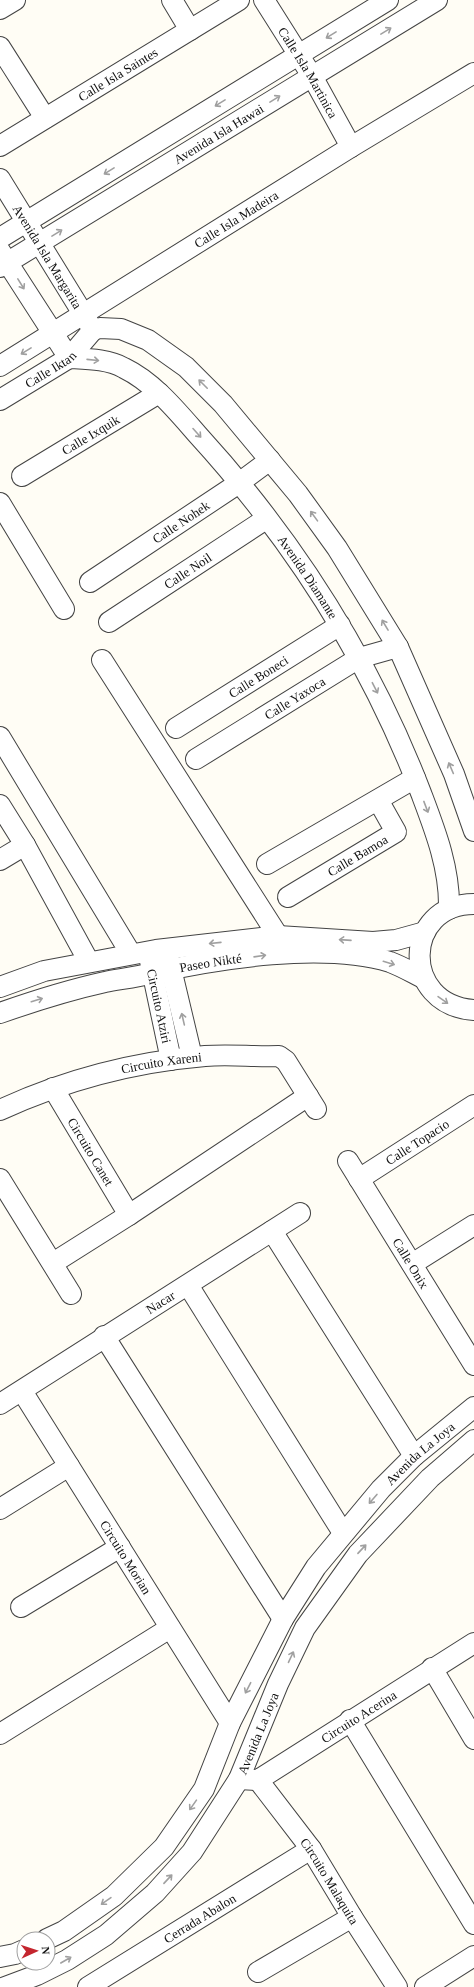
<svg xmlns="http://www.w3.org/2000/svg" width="474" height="1987" viewBox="0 0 474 1987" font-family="'Times New Roman',serif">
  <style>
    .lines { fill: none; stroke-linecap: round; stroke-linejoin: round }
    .minor-casing { stroke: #444; stroke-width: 22 }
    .minor { stroke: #fff; stroke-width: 20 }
    .oneway { stroke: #a0a0a0 }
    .labels { text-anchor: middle; stroke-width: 4; stroke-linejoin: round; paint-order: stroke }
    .street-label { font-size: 13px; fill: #111; stroke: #fff }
  </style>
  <rect width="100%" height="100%" fill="#fffdf5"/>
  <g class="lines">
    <g class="minor-casing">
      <g id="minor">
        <path d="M172,0L190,30"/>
        <path id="s1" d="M264,0L312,76L351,147"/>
        <path d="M0,9L15,0"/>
        <path d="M0,47L45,118"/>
        <path id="s2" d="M0,146L239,0"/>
        <path id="s3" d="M0,179L93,330L100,328L121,329L148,340L186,367L223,404L298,494L337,548L398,647L454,774L474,831"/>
        <path d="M0,238L388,0"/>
        <path id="s4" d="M0,251L69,358C87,359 108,359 124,368C153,382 176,410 197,434C293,539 370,660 421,793C435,830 450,868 449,909"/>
        <path id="s5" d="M0,267L437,0"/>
        <path id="s6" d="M0,366L351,147L474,73"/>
        <path id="s7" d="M0,400L69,358L93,330"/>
        <path id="s8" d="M22,476L159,393"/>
        <path d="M0,503L64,609"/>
        <path id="s9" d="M90,582L239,483L270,460"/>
        <path id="s10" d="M109,622L266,519"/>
        <path d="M102,660L278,936"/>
        <path id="s11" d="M176,728L340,625"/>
        <path d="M0,737L131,954"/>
        <path id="s12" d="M196,759L359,658L398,647"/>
        <path d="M0,805L25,845L89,962"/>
        <path d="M0,860L25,845"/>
        <path d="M267,864L415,778"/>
        <path id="s13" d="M288,897L396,832L378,800"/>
        <path d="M474,904C403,904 400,1005 474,1010"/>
        <path d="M168,956L192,1057"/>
        <path id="s14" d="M150,961L171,1060"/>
        <path d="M0,987L44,971L156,950L278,936L373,942L396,940L425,932"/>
        <path id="s15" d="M0,1013C34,1001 69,990 105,982C121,979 137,977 153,973C221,958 323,942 390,962C401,966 413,973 423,978"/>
        <path id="s16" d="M53,1088L129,1215"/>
        <path id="s17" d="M0,1110C65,1080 134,1062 205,1056C230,1054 254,1057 279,1056L286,1061L316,1109"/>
        <path id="s18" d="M348,1161L474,1365"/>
        <path d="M0,1179L71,1294"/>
        <path id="s19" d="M359,1179L474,1105"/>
        <path d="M272,1231L414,1456"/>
        <path d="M53,1263L129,1215L308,1096"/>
        <path d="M412,1264L474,1225"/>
        <path d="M188,1285L343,1533"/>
        <path d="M104,1336L283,1619"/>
        <path id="s20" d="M22,1391L230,1723"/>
        <path id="s21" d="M0,1404L300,1213"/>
        <path d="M0,1509L69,1466"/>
        <path d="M21,1607L120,1547"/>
        <path d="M432,1668L474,1739"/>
        <path d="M350,1720L474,1924"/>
        <path d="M0,1734L170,1628"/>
        <path id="s22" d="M239,1779L258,1780L474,1643"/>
        <path id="s23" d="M258,1780L311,1849L352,1917L397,1987"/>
        <path id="s24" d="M47,1939L64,1931L114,1896L164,1847L204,1789L230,1723L283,1619L316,1567L381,1489L414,1456L474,1407"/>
        <path d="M0,1957L15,1954L24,1950"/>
        <path d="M258,1972L352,1917"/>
        <path id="s25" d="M5,1987L37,1975L67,1960L106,1935L155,1893L192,1852L239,1779L278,1684L305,1628L358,1554L430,1478L474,1440"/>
        <path id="s26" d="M88,1987L311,1849"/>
        <path d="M425,1987L474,1956"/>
      </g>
    </g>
    <use href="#minor" class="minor"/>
  </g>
  <defs><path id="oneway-shaft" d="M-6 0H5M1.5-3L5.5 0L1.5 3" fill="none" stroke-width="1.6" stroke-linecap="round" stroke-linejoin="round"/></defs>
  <g class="oneway">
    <use href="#oneway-shaft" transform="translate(386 31) rotate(-31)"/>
    <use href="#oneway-shaft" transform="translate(331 35) rotate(148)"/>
    <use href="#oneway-shaft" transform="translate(275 99) rotate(-32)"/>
    <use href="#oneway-shaft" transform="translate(220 103) rotate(148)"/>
    <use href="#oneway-shaft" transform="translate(109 171) rotate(148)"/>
    <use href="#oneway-shaft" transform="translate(57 233) rotate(-32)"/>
    <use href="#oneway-shaft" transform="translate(21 284) rotate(58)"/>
    <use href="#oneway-shaft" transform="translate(26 351) rotate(148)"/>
    <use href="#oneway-shaft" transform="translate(93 360) rotate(6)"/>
    <use href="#oneway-shaft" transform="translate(203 384) rotate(-135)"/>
    <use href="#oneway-shaft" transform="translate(197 433) rotate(48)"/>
    <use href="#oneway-shaft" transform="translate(314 516) rotate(-126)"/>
    <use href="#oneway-shaft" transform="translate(385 625) rotate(-121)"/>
    <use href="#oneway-shaft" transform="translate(375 688) rotate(63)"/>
    <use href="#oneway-shaft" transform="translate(451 768) rotate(-113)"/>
    <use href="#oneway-shaft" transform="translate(426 807) rotate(69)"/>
    <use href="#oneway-shaft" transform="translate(345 940) rotate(-176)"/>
    <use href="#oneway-shaft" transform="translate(215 943) rotate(174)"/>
    <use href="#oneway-shaft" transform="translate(260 956) rotate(-8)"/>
    <use href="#oneway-shaft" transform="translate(389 963) rotate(17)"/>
    <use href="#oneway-shaft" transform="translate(37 1000) rotate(-17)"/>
    <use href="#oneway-shaft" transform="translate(443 1000) rotate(35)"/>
    <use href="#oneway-shaft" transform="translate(183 1019) rotate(-103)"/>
    <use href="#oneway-shaft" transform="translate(373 1499) rotate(131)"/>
    <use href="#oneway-shaft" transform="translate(362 1549) rotate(-47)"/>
    <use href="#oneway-shaft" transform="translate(291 1657) rotate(-65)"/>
    <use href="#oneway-shaft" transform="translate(248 1688) rotate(117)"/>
    <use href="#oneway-shaft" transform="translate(193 1805) rotate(125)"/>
    <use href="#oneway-shaft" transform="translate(168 1879) rotate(-47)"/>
    <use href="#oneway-shaft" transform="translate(106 1901) rotate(145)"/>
    <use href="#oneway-shaft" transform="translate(66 1960) rotate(-30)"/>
  </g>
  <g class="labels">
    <g class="street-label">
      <text dy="5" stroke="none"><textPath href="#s1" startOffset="85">Calle Isla Martinica</textPath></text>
      <text dy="5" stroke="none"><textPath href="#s2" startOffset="138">Calle Isla Saintes</textPath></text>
      <text dy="5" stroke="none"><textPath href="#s5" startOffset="256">Avenida Isla Hawai</textPath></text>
      <text dy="5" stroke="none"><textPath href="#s6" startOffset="278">Calle Isla Madeira</textPath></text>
      <text dy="5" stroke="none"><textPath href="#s3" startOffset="91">Avenida Isla Margarita</textPath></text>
      <text dy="5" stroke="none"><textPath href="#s7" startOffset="59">Calle Iktan</textPath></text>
      <text dy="5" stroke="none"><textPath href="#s8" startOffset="80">Calle Ixquik</textPath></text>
      <text dy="5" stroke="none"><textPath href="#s9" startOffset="109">Calle Nohek</textPath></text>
      <text dy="5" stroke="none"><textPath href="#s10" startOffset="94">Calle Noil</textPath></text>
      <text dy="5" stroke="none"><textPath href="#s4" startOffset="464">Avenida Diamante</textPath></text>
      <text dy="5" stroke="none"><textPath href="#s11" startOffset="97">Calle Boneci</textPath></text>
      <text dy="5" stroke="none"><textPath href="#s12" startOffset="116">Calle Yaxoca</textPath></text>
      <text dy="5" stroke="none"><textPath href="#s13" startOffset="81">Calle Bamoa</textPath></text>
      <text dy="5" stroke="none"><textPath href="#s15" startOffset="217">Paseo Nikté</textPath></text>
      <text dy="5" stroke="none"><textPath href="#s14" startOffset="46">Circuito Atziri</textPath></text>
      <text dy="5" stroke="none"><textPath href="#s17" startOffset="169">Circuito Xareni</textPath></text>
      <text dy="5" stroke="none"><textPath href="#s19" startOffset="69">Calle Topacio</textPath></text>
      <text dy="5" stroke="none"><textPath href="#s16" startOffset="74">Circuito Canet</textPath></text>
      <text dy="5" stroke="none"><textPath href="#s18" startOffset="120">Calle Onix</textPath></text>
      <text dy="5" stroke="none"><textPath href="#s21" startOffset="190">Nacar</textPath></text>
      <text dy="5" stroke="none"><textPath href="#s24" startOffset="624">Avenida La Joya</textPath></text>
      <text dy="5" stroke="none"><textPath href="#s20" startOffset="196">Circuito Morian</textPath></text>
      <text dy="5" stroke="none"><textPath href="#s22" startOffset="138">Circuito Acerina</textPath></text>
      <text dy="5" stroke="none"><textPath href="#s25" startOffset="370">Avenida La Joya</textPath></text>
      <text dy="5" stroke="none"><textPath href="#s23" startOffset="124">Circuito Malaquita</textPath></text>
      <text dy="5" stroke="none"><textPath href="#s26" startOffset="131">Cerrada Abalon</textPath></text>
    </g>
  </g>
  <g transform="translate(36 1951) rotate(87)"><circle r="19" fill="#ffffff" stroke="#a0a0a0"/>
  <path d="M0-3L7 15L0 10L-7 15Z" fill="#c4262e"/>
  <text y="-6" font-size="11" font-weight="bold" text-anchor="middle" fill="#111111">N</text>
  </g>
</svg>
